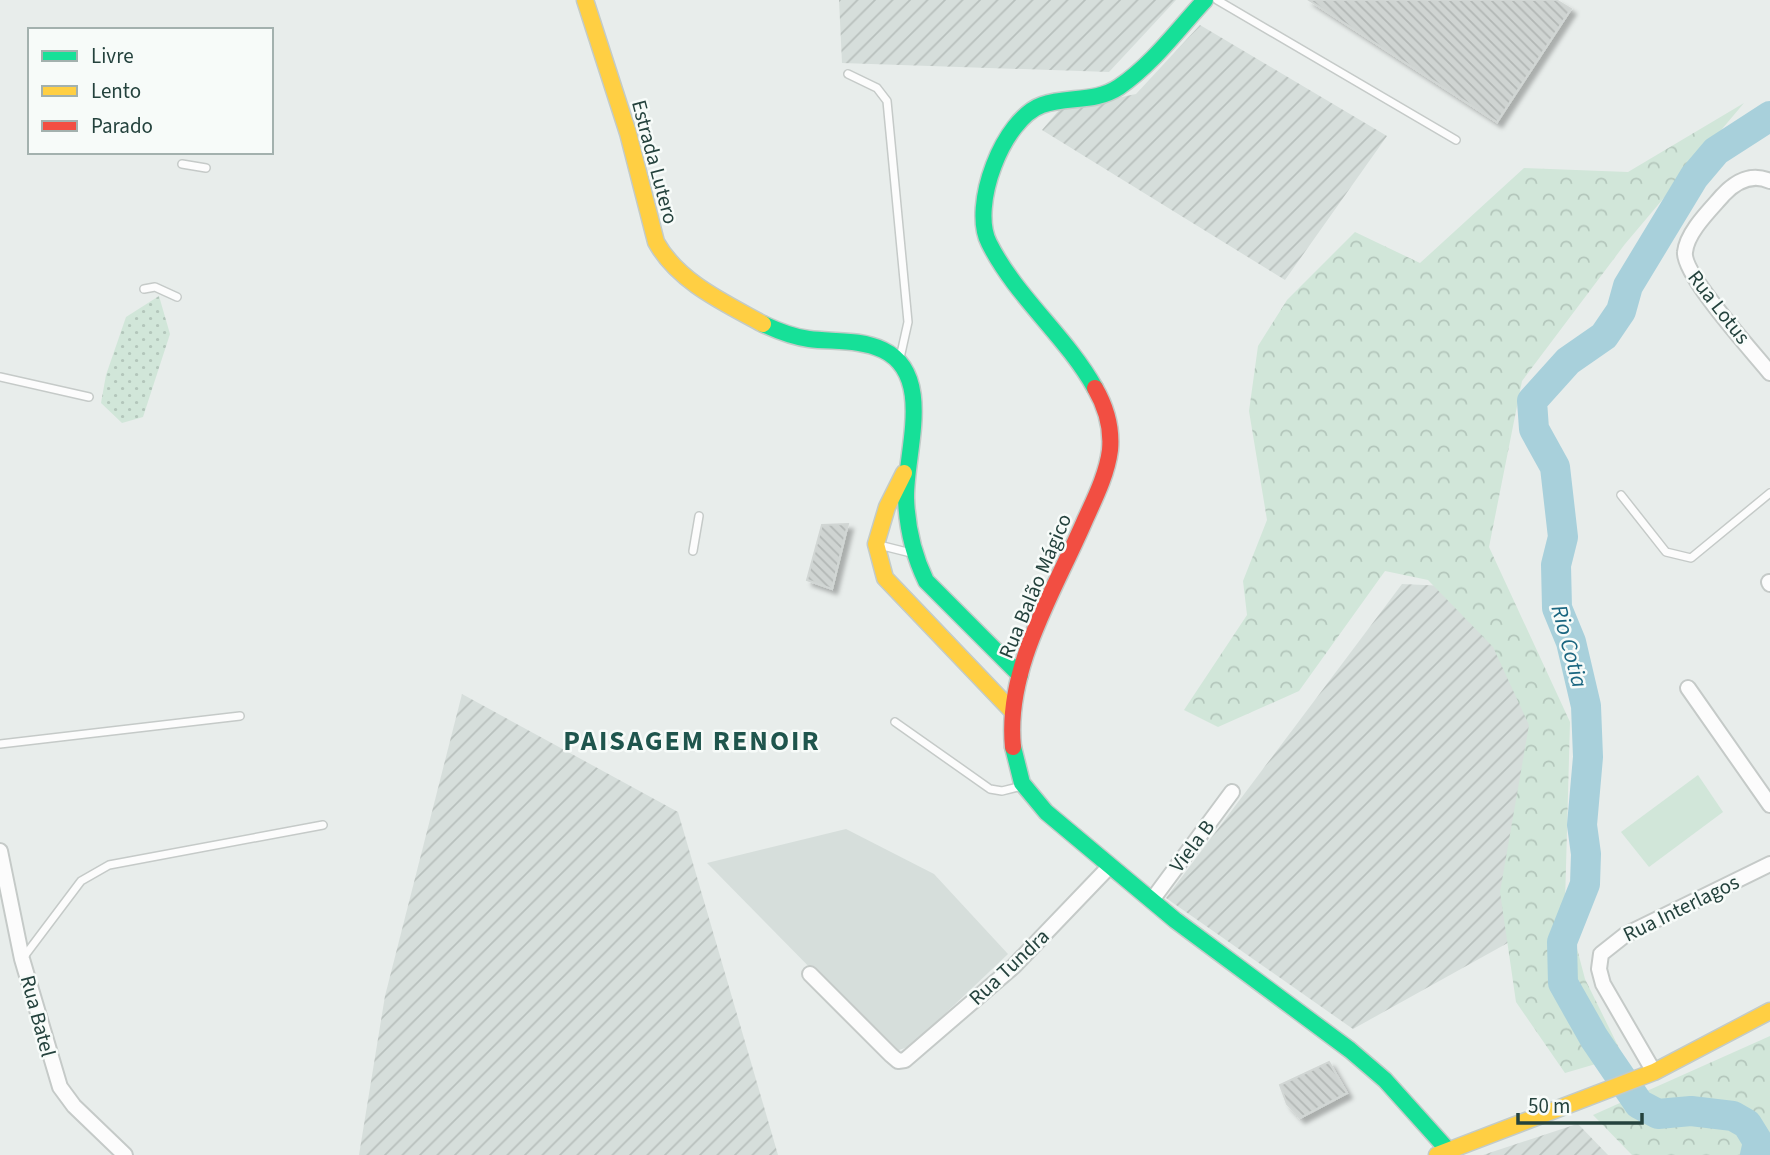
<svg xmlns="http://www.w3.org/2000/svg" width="1770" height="1155" viewBox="0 0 1770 1155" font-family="'Source Sans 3',sans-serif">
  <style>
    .built { fill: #d6dedb }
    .industrial { fill: url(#industrial-furrows) }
    .grass { fill: url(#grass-dots) }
    .forest { fill: url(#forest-crowns) }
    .pitch { fill: #d1e6d9 }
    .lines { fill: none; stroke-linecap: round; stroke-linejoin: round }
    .river { stroke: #a8d0db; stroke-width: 30 }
    .building { fill: url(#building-back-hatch); stroke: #d1d6d4; stroke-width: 2; filter: url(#shadow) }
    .lane-casing { stroke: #c5cac8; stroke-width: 10 }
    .street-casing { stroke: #c5cac8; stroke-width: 18 }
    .fast-casing { stroke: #c3cbc8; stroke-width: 19 }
    .slow-casing { stroke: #c3cbc8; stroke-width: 19 }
    .jam-casing { stroke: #c3cbc8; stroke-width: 19 }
    .lane { stroke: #fcfcfc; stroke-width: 7 }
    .street { stroke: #fcfcfc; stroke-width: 14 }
    .fast { stroke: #16e098; stroke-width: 16 }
    .slow { stroke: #ffcf43; stroke-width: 16 }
    .jam { stroke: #f24e42; stroke-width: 16 }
    .labels { text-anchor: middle; stroke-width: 5; stroke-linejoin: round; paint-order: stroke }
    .street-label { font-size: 21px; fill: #24423d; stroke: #f7fbf9 }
    .water-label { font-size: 23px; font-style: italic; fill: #1b6680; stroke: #f7fbf9 }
    .district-label { font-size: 28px; font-weight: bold; letter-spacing: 2px; fill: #1f554d; stroke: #f7fbf9 }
  </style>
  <defs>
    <pattern id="industrial-furrows" width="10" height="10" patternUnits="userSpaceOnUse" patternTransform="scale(1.75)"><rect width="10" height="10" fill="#d6dedb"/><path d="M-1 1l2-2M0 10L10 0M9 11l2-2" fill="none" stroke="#b8c0bd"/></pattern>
    <pattern id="grass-dots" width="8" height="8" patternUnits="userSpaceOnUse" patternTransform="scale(1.75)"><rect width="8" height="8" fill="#d1e6d9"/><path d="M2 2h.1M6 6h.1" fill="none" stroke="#b3c6bb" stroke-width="1.8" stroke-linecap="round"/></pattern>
    <pattern id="forest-crowns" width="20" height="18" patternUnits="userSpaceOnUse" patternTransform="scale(1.75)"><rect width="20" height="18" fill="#d1e6d9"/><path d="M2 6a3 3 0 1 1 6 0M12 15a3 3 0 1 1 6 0" fill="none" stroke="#b3c6bb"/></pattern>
    <pattern id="building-back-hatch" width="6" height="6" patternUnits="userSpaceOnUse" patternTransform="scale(1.75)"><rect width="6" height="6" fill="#cfd4d2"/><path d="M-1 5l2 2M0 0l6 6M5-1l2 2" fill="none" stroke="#b2b7b5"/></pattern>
    <filter id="shadow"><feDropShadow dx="5" dy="5" stdDeviation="2" flood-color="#0004"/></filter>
  </defs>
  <rect width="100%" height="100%" fill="#e8edeb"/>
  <path class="built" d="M846,829L934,874L1008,954L911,1046L893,1052L707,863Z"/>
  <g class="industrial">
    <path d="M839,0H1176L1109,72L842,63Z"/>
    <path d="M1200,25L1387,136L1285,280L1042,130L1059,110L1136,94Z"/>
    <path d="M1402,584L1468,587L1541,714L1538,926L1353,1029L1166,898Z"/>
    <path d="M462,694L678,812L778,1155H359L385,996Z"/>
    <path d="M1578,1124L1608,1155H1483L1577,1124Z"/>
  </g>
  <path class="grass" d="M159,296L170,334L143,417L122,423L101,403L106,375L126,317Z"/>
  <g class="forest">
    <path d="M1744,103L1625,244L1522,381L1489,547L1570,722L1565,903L1585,979L1623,1056L1565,1073L1516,1002L1500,892L1529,725L1493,647L1428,580L1385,571L1299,691L1218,727L1184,710L1247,615L1243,581L1267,520L1249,411L1258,346L1287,300L1355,232L1420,263L1524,168L1628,172Z"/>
    <path d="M1770,1036V1155H1632L1593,1115Z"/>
  </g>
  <path class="pitch" d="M1698,775L1723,812L1649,867L1621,832Z"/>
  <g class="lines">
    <path class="river" d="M1755,1155L1758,1142L1747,1124L1733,1116L1691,1111L1658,1114L1639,1104L1594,1038L1563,983L1562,942L1585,884L1586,854L1582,825L1588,757L1586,706L1571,642L1557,608L1556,565L1563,537L1555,467L1534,429L1532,401L1568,361L1604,336L1621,311L1628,286L1694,177L1716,151L1770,116"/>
  </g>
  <g class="building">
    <path d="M1309,0H1556L1571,9L1497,122Z"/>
    <path d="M848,524L832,589L807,580L822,525Z"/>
    <path d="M1329,1062L1347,1093L1300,1118L1287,1104L1280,1085Z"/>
  </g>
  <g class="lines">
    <g class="lane-casing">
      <g id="lane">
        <path d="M1217,0L1456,140"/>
        <path d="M848,74L877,88L887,101L908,322L900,358"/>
        <path d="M182,164L206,168"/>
        <path d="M144,289L155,287L177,297"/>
        <path d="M0,377L89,397"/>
        <path d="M1621,495L1666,552L1691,558L1770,493"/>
        <path d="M879,545L911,553"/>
        <path d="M693,551L699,516"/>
        <path d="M895,722L990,789L1002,791L1022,786"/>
        <path d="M0,744L240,716"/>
        <path d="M23,958L81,881L109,865L323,825"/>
      </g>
    </g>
    <g class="street-casing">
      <g id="street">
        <path d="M1770,181C1752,173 1736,181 1723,195C1710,210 1687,232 1685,252C1682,274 1753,352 1770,373"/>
        <path d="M1769,582L1770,584"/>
        <path d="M1688,688L1770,805"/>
        <path d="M0,851L22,959L60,1087L74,1106L125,1155"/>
        <path d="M1152,900L1232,792"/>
        <path d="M810,974L891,1055L898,1061L905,1060L1014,966L1108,868"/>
        <path d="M1654,1072L1603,984L1599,969L1601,954L1625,935L1770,864"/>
      </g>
    </g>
    <g class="fast-casing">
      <g id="fast">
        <path d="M763,324C778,331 792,337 809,339C833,342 860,339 883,350C935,375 905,453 906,498C907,528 913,554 926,581L1020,675"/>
        <path d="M1095,388C1066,336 1016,297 989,243C970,206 1003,119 1042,105C1068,96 1095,103 1119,87C1153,64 1178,29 1205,0"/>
        <path d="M1013,747L1022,783L1046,812L1175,920L1350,1050L1385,1080L1448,1150"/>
      </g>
    </g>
    <g class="slow-casing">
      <g id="slow">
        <path d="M585,0L628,133L656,242C678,282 725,303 763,324"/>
        <path d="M904,473L887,507L876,544L885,578L1012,711"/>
        <path d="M1437,1155L1654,1072L1770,1011"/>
      </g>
    </g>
    <g class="jam-casing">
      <path id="jam" d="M1013,747C1005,668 1055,590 1085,520C1095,498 1107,474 1110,450C1112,428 1106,407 1095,388"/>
    </g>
    <use href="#lane" class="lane"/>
    <use href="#street" class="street"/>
    <use href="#fast" class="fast"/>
    <use href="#slow" class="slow"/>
    <use href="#jam" class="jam"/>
  </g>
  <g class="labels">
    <g class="street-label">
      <text transform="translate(655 162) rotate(75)" y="7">Estrada Lutero</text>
      <text transform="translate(1719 307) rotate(52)" y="7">Rua Lotus</text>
      <text transform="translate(1035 586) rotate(-67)" y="7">Rua Balão Mágico</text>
      <text transform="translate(1192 846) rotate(-53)" y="7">Viela B</text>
      <text transform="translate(1681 908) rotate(-26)" y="7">Rua Interlagos</text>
      <text transform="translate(1009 967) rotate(-43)" y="7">Rua Tundra</text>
      <text transform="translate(38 1016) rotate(75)" y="7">Rua Batel</text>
    </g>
    <g class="water-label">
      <text transform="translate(1570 646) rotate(75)" y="8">Rio Cotia</text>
    </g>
    <g class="district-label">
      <text x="692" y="750">PAISAGEM RENOIR</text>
    </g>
  </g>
  <rect x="28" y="28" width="245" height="126" fill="#f7fbf9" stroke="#a3b1ae" stroke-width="2"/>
  <rect x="42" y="51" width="35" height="10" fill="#16e098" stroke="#a3b1ae" stroke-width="2"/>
  <text x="91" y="63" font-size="21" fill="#24423d">Livre</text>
  <rect x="42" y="86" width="35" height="10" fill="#ffcf43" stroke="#a3b1ae" stroke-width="2"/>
  <text x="91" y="98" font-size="21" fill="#24423d">Lento</text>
  <rect x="42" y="121" width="35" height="10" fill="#f24e42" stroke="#a3b1ae" stroke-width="2"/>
  <text x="91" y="133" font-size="21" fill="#24423d">Parado</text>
  <path d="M1518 1113v10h124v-10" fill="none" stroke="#24423d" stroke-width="3.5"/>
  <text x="1528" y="1113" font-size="21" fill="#24423d" stroke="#f7fbf9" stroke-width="5" paint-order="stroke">50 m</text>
</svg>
